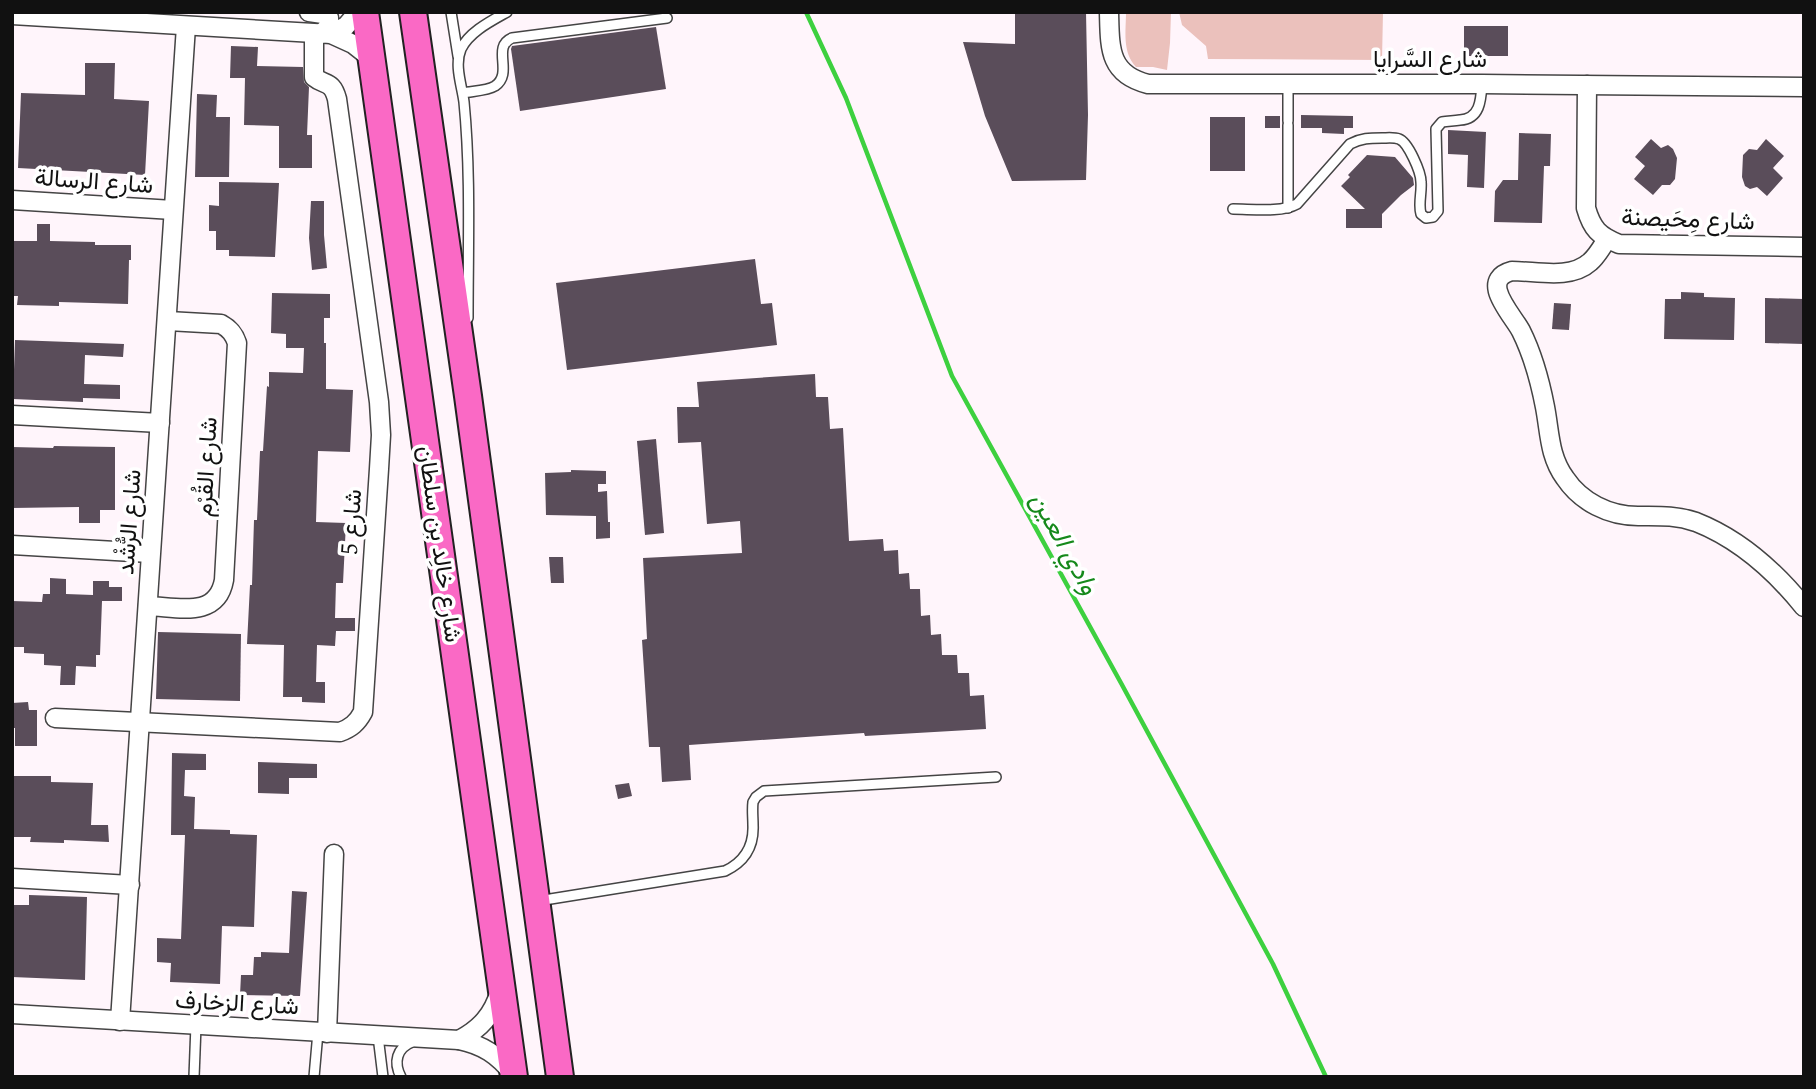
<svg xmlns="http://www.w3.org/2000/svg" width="1816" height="1089" viewBox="0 0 1816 1089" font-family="Spectral,Vazirmatn,serif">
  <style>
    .green { fill: #ebc1bc }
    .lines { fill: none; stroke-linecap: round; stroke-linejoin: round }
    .stream { stroke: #3dd03f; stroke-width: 4.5 }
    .building { fill: #5a4d5a }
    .service-casing { stroke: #444; stroke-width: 12 }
    .minor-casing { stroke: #444; stroke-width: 21 }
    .primary-casing { stroke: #222; stroke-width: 30 }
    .service { stroke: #fff; stroke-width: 9 }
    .minor { stroke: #fff; stroke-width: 18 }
    .primary { stroke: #fa69c5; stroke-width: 26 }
    .labels { text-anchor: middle; stroke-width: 7; stroke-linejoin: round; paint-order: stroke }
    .street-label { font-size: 24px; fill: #111; stroke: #fff }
    .water-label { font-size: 26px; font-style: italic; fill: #15891b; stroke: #fff }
  </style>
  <rect width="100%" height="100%" fill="#fff5fb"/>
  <g class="green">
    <path d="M1126,12H1171L1170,43L1167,70L1153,67H1136C1122,52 1126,31 1126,12Z"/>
    <path d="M1179,12H1383L1382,60L1208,59L1206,46L1182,25Z"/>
  </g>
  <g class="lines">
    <path class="stream" d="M806,12L846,98L952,376L1121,683L1273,964L1326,1077"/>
  </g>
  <g class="building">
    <path d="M1015,12H1086L1088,115L1086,180L1012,181L985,116L963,42L1015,44Z"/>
    <rect x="1464" y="26" width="44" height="30"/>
    <path d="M656,27L666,89L520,111L511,49L512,46Z"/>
    <path d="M231,46L258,47L257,66L303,67L304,82L309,87L307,135H312V168H279V126L244,125L245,78H230Z"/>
    <path d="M85,63H115L114,99L149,101L145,175L18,168L21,93L85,95Z"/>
    <path d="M197,94L217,95L216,117H230L229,177H195Z"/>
    <path d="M1301,115L1353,116V128H1344V134L1322,133V128H1301Z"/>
    <rect x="1265" y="116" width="15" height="12"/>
    <rect x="1210" y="117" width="35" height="54"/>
    <path d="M1448,130L1486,132L1484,188L1467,187L1468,155L1448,154Z"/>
    <path d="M1519,133L1551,134L1550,166H1544L1542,223L1494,222L1495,191L1503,180H1518Z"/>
    <path d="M1651,139L1661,148L1668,145L1673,149L1677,158L1675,179L1670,185H1662L1653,195L1634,179L1645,166L1635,157Z"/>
    <path d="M1766,139L1784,156L1773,168L1783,178L1767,196L1757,187L1750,189L1745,186L1742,177L1743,155L1749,149L1757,150Z"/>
    <path d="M1367,155L1395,157L1413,178L1414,185L1401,195L1382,214V228H1346V209H1365L1341,186L1350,177L1348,175Z"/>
    <path d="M219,182L279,183L275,257L229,256V250H216V231H209V205L219,206Z"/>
    <path d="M311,201H324V235L327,268L312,270L309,238Z"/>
    <path d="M37,224H50V241L95,242V245H131V260H129L128,304L59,302V306L17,305L18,296H12V241H37Z"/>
    <path d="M755,259L761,304L772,303L777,345L567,370L556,283Z"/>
    <path d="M1681,292L1704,293V297L1735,298L1734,340L1664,339L1665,299H1681Z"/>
    <path d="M272,293L330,294V318H324V343H326V389L353,390L350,452L318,451L316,522L346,523L343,583H336L335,618H355V631H336L335,646L317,645L316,682H325V703L302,702V697H283L284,645L247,644L250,585H252L254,520H257L260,451H263L267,386L269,387V372L303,373L304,348H286V334L271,333Z"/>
    <path d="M1765,298L1804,299V344L1765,343Z"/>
    <path d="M1554,303L1571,304L1569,330L1552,329Z"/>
    <path d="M15,340L124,344L123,357L85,355L84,384L120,385V399L83,398V402L13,399Z"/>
    <path d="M815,374L816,397H828L830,429L843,428L849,541L883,539L884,551L898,550L899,574L909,573L910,589H920L921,616L930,615L931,635L941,634L942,655H957L958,673H969L970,696L984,695L986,729L865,736L864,733L689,745L691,780L662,782L660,747H649L642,640L647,639L643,558L742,553L740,521L707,524L701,442L678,443L677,407H699L697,382Z"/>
    <path d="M656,439L664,533L645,535L637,441Z"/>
    <path d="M54,446L115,447V510H100V523H79V507L12,508V447L53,448Z"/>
    <path d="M571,470L606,471V484H598V492L607,491L608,522H610V538L596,539V516L546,515L545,473L571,472Z"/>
    <path d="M549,557H563L564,583H551Z"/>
    <path d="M50,578L66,579V594L93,595V581H109V587H122V601H102L100,655H96V667L76,666L75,685H60L61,666L44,665V654L24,653V647H12V601L42,602L43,594H50Z"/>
    <path d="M158,632L241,634L240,701L156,699Z"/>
    <path d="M28,702L29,710H37V746H15V728H12V703Z"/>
    <path d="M172,753L206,754V770H185L184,796L195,797L194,829L230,830V834L257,835L254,927L222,926L220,984L170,982L171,963L157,962V938L181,939L185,835H171Z"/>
    <path d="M258,762L317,764V778H289V794L258,793Z"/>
    <path d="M12,776H51V782L93,783L91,825H108L109,842L64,840V843L30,842L31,837H12Z"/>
    <path d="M629,783L632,796L618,799L615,785Z"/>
    <path d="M292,891L307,892L300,996L240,995L241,975H253L254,957H261V952L289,953Z"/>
    <path d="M29,895L87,897L85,980L12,977V905H29Z"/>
  </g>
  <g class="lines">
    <g class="service-casing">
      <g id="service">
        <path d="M451,12L458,56"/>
        <path d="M1288,84V121"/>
        <path d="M463,93C472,91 487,91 495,86C514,73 491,47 512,38L667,18"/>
        <path d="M1288,125V208"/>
        <path d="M1233,209C1252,209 1281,213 1297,204L1350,144C1361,138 1370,138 1382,138C1387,138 1394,137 1399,139C1408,142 1421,172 1421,182C1422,193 1418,204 1421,214L1426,218L1433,217L1438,211L1436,129L1442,122C1448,121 1453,121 1460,120C1480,119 1481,100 1482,84"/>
        <path d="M468,318C468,246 471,174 464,102C462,86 454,65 461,49C469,32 491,21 507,12"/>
        <path d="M538,901L725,871C744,862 754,847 753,825C753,817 752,810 753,802L756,797L764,791L996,777"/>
        <path d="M378,1036L383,1077"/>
        <path d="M194,1077L196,1025"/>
        <path d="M314,1077L318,1032"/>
        <path d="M401,1077C393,1062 397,1048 412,1042"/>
      </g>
    </g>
    <g class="minor-casing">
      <g id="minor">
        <path d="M309,12L323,14L329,18V26L321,34"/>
        <path d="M1109,12C1110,47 1108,74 1148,84H1482L1804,87"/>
        <path d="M12,15L331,34L353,44L372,59"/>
        <path d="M331,34L346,26L358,12"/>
        <path d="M1587,85L1586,208C1592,229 1599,236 1619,244L1804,247"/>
        <path d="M12,200L173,210"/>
        <path d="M1607,239C1602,247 1597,256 1590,262C1570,280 1537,271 1512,271C1478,280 1512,314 1521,331C1533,355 1540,381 1545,407C1550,433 1549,456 1565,478C1581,502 1609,516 1638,516C1658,516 1676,515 1696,522C1739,539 1775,571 1804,607"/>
        <path d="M12,415L160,423"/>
        <path d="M12,545L150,553"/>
        <path d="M148,606C178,607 217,619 224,580L237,343C234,334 230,329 221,324L168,321"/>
        <path d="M55,718L340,732C351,728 357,723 363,712L379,469L381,435L379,402L337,99C332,80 325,86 314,77V34"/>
        <path d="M12,878L130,885"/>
        <path d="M12,1014L459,1040C483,1045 498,1055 513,1074"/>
        <path d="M120,1021C143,689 164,357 186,26"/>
        <path d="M327,1033L334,854"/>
        <path d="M459,1040C480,1029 493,1015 500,991"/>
      </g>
    </g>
    <g class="primary-casing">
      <g id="primary">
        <path d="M365,12L514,1077"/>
        <path d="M413,12L468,396L560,1077"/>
      </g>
    </g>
    <use href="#service" class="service"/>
    <use href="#minor" class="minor"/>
    <use href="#primary" class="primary"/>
  </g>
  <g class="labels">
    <g class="street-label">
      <text x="1430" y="67">شارع السَّرايا</text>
      <text transform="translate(94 181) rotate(4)" y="8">شارع الرسالة</text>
      <text transform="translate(1688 219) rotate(2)" y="8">شارع مِحَيصنة</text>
      <text transform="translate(206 467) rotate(-87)" y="8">شارع القُرْم</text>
      <text transform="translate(129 522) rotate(-86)" y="8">شارع الرُّشْد</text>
      <text transform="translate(351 522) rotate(-86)" y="8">شارع 5</text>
      <text transform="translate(440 544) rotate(82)" y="8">شارع خالِد بن سلطان</text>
      <text transform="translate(237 1003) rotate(3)" y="8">شارع الزخارف</text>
    </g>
    <g class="water-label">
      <text transform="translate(1065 543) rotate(61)" y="9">وادي العين</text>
    </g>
  </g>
  <rect width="1816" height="1089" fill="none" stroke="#111111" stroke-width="28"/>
</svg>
